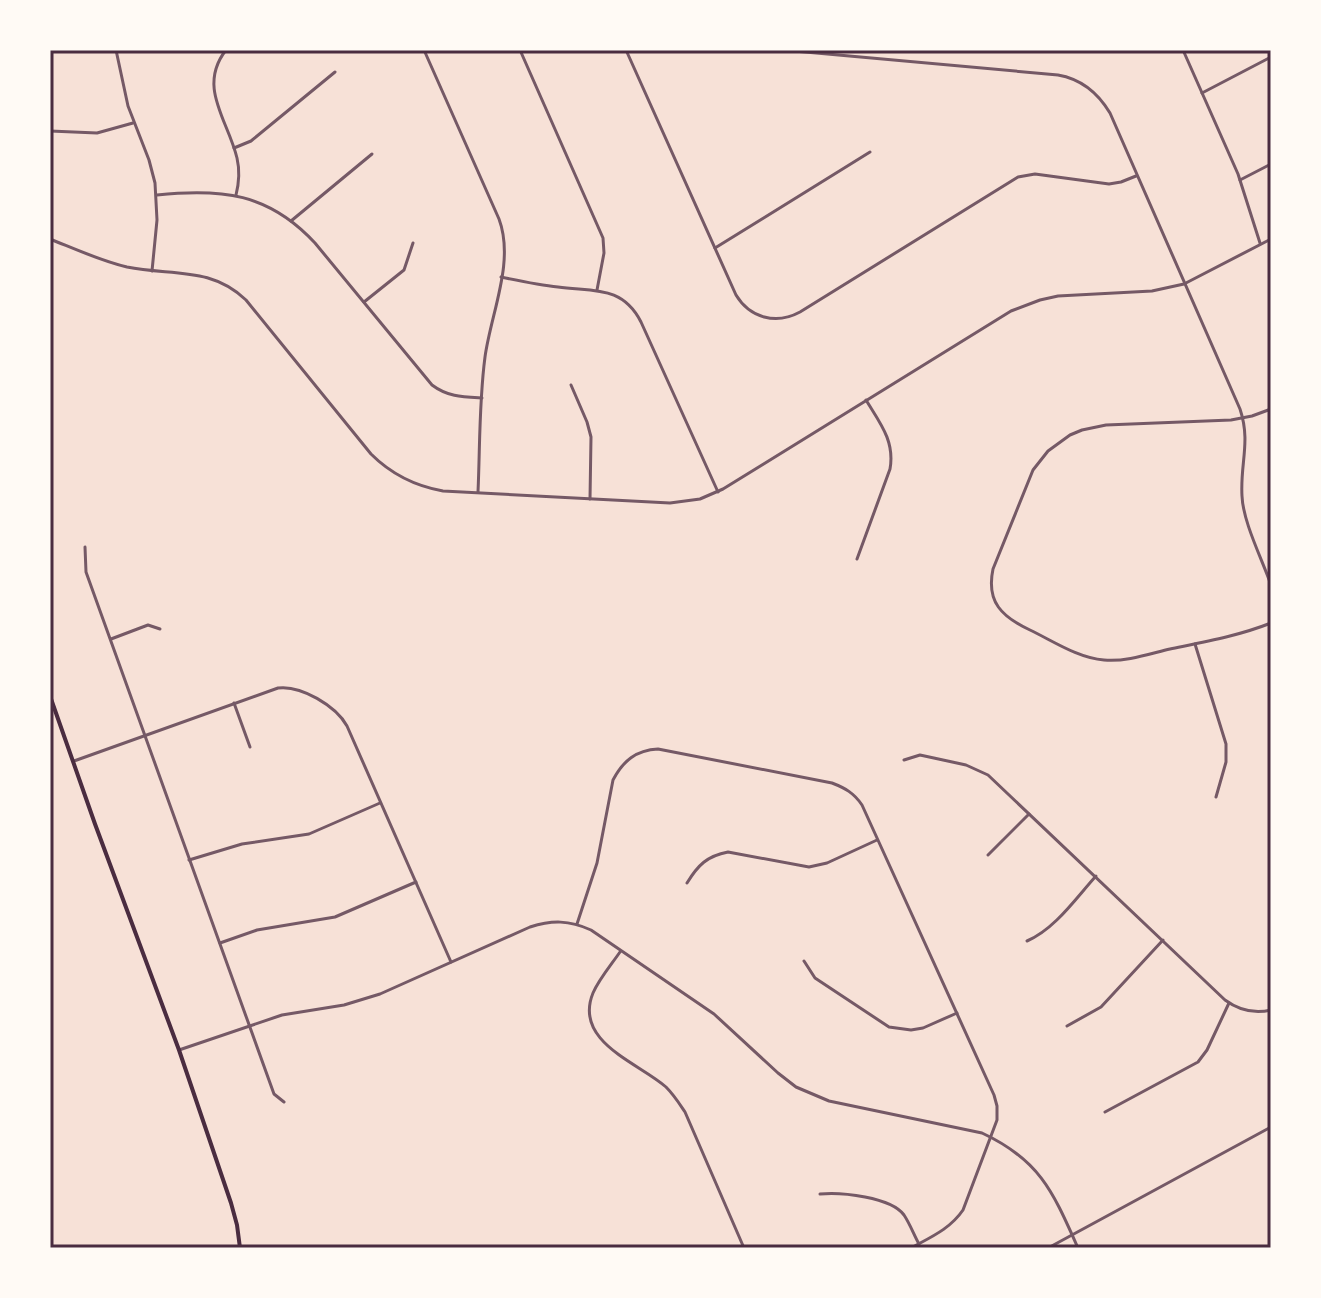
<svg xmlns="http://www.w3.org/2000/svg" width="1321" height="1298" viewBox="0 0 1321 1298" font-family="'Public Sans',sans-serif">
  <style>
    .lines { fill: none; stroke-linecap: round; stroke-linejoin: round }
    .minor { stroke: #755966; stroke-width: 3 }
    .secondary { stroke: #4a2c40; stroke-width: 4 }
    .neatline { fill: none; stroke: #4a2c40; stroke-width: 3 }
  </style>
  <rect width="100%" height="100%" fill="#f7e1d7"/>
  <g class="lines">
    <g class="minor">
      <path d="M116,50L128,106L149,160L155,183L157,220L152,271"/>
      <path d="M226,50C197,87 228,120 237,158C240,171 239,183 236,195"/>
      <path d="M424,50L499,219C515,262 491,313 485,357C479,402 480,447 478,492"/>
      <path d="M520,50L603,238L604,253L597,290"/>
      <path d="M626,50L736,295C750,318 776,325 800,312L1018,177L1035,174L1109,184L1121,182L1136,176"/>
      <path d="M783,50L1058,75C1081,79 1098,93 1110,113L1240,409C1251,442 1240,463 1242,496C1243,522 1262,559 1271,585"/>
      <path d="M1183,50L1238,174L1260,243"/>
      <path d="M1202,93L1271,57"/>
      <path d="M50,131L97,133L133,123"/>
      <path d="M234,148L251,141L335,72"/>
      <path d="M1240,180L1271,164"/>
      <path d="M157,195C221,188 269,193 315,243L432,385C448,397 463,397 482,398"/>
      <path d="M291,221L372,154"/>
      <path d="M50,239C75,249 101,261 127,267C171,276 211,266 246,300L371,454C392,475 415,486 443,491L670,503L700,499L723,489L1011,311L1040,300L1058,296L1152,291L1184,284L1271,239"/>
      <path d="M715,248L870,152"/>
      <path d="M501,277C520,281 539,285 558,287C593,292 622,285 641,322L718,492"/>
      <path d="M364,302L404,270L413,243"/>
      <path d="M571,385L587,422L591,437L590,499"/>
      <path d="M1271,409L1252,416L1231,420L1106,425L1082,430L1070,435L1048,451L1033,470L993,569C986,602 1002,617 1030,630C1053,641 1078,658 1104,660C1126,662 1149,654 1170,649C1204,642 1238,636 1271,623"/>
      <path d="M85,547L86,572L274,1094L284,1102"/>
      <path d="M857,559L890,469C895,441 880,423 866,400"/>
      <path d="M111,639L148,625L160,629"/>
      <path d="M1195,644L1226,744V762L1216,797"/>
      <path d="M234,703L250,747"/>
      <path d="M904,760L920,755L966,765L988,775L1225,1000C1240,1011 1254,1014 1271,1010"/>
      <path d="M74,761L278,688C301,685 336,706 347,726L451,962"/>
      <path d="M988,855L1029,814"/>
      <path d="M189,860L242,844L309,834L380,803"/>
      <path d="M687,883C698,865 707,856 728,852L809,867L827,863L877,840"/>
      <path d="M577,924L597,863L613,780C623,761 636,750 658,749L832,783C845,788 854,793 862,805L994,1095L997,1106V1120L963,1210C950,1229 931,1237 911,1248"/>
      <path d="M1027,941C1055,929 1076,898 1096,876"/>
      <path d="M220,943L257,930L335,917L416,882"/>
      <path d="M620,952C611,965 599,979 593,993C573,1042 639,1063 666,1087C674,1095 679,1103 685,1112L744,1248"/>
      <path d="M804,961L815,978L889,1027L911,1030L923,1028L957,1013"/>
      <path d="M1067,1026L1101,1007L1163,940"/>
      <path d="M179,1050L282,1015L344,1005L380,994L530,927C552,920 569,920 591,930L714,1014L778,1073L796,1087L829,1101L982,1133C1040,1160 1053,1192 1078,1248"/>
      <path d="M1105,1112L1198,1062L1207,1050L1229,1003"/>
      <path d="M820,1194C841,1192 891,1197 904,1215C910,1224 914,1235 919,1244"/>
      <path d="M1048,1248L1271,1127"/>
    </g>
    <path class="secondary" d="M50,696L95,824L179,1050L231,1203L237,1225L240,1248"/>
  </g>
  <rect width="1321" height="1298" fill="none" stroke="#fffaf5" stroke-width="104"/>
  <rect x="52" y="52" width="1217" height="1194" class="neatline"/>
</svg>
